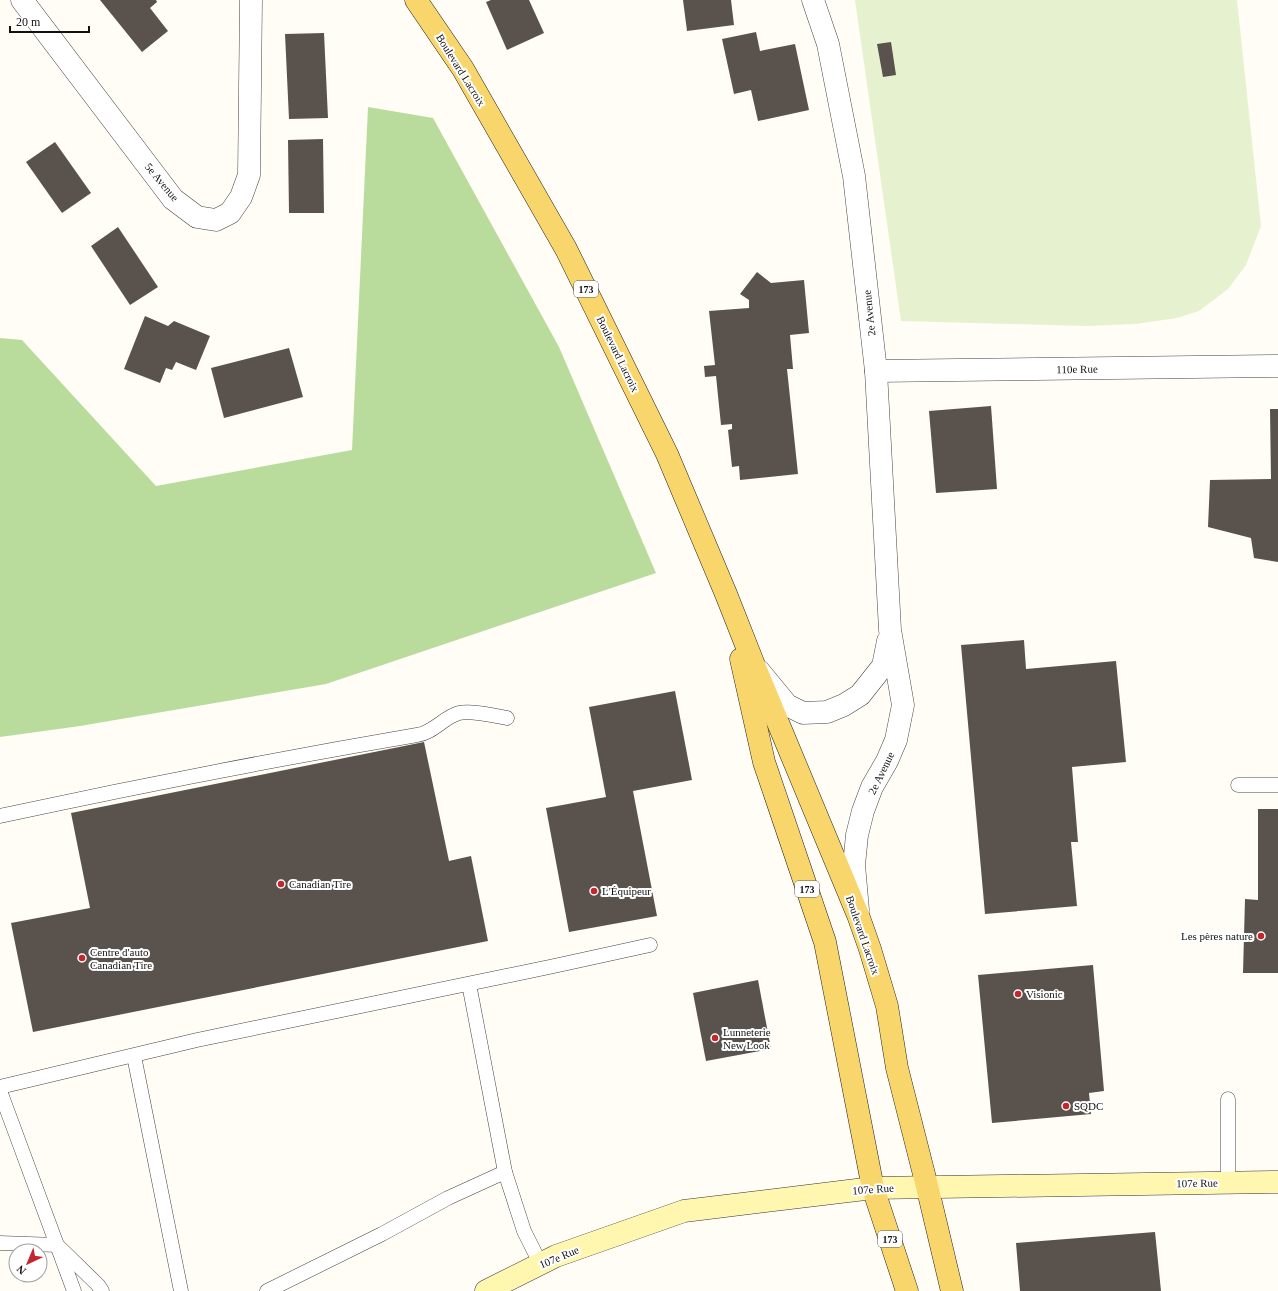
<svg xmlns="http://www.w3.org/2000/svg" width="1278" height="1291" viewBox="0 0 1278 1291" font-family="'Times New Roman',serif">
  <style>
    .forest { fill: #b9dc9c }
    .pitch { fill: #e6f2cf }
    .building { fill: #5a524d }
    .lines { fill: none; stroke-linecap: round; stroke-linejoin: round }
    .lane-casing { stroke: #444; stroke-width: 15 }
    .street-casing { stroke: #444; stroke-width: 23 }
    .secondary-casing { stroke: #333; stroke-width: 23 }
    .primary-casing { stroke: #222; stroke-width: 23 }
    .lane { stroke: #fff; stroke-width: 14 }
    .street { stroke: #fff; stroke-width: 22 }
    .secondary { stroke: #fff6b0; stroke-width: 22 }
    .primary { stroke: #f9d66b; stroke-width: 22 }
    .poi-dot { fill: #c4262e; stroke: #fff; stroke-width: 1.5 }
    .labels { text-anchor: middle; stroke-width: 4; stroke-linejoin: round; paint-order: stroke }
    .shield { fill: #fff; stroke: #585858; stroke-width: 1 }
    .shield-label { font-size: 10px; font-weight: bold; fill: #111 }
    .street-label { font-size: 11px; fill: #111; stroke: #fff }
    .poi-label { font-size: 11px; fill: #111; stroke: #fff; text-anchor: start }
  </style>
  <rect width="100%" height="100%" fill="#fffdf5"/>
  <path class="forest" d="M368,107L433,118L559,347L656,573L326,684L80,726L0,737V338L22,340L156,486L352,450Z"/>
  <path class="pitch" d="M855,0H1237L1261,226L1246,265L1228,289L1199,311L1177,318L1135,324L1086,326L901,321Z"/>
  <g class="building">
    <path d="M100,0H156L157,2L150,8L168,31L142,52Z"/>
    <path d="M491,0H529L544,33L507,50L486,2Z"/>
    <path d="M683,0H731L734,25L687,31Z"/>
    <path d="M756,32L760,51L795,44L809,110L758,121L751,90L734,94L722,39Z"/>
    <path d="M324,33L328,118L289,119L285,34Z"/>
    <path d="M891,42L896,75L883,77L877,44Z"/>
    <path d="M323,139L324,213H289L288,140Z"/>
    <path d="M55,142L91,193L62,213L26,162Z"/>
    <path d="M118,227L158,287L130,305L91,246Z"/>
    <path d="M757,272L771,283L804,280L809,333L790,335L793,369H787L798,474L740,480L739,466L732,467L728,430L732,429V424L721,425L716,376L705,377L704,366L715,365L709,311L749,308V300L740,294Z"/>
    <path d="M145,316L168,326L174,321L210,336L196,370L176,362L172,370L166,368L160,383L124,369Z"/>
    <path d="M289,348L303,397L224,418L211,368Z"/>
    <path d="M991,406L997,489L936,493L929,411Z"/>
    <path d="M1270,409H1278V562L1254,558L1251,538L1208,527L1210,480L1271,479Z"/>
    <path d="M1024,640L1026,669L1116,661L1126,762L1072,767L1078,842H1071L1077,906L985,914L961,645Z"/>
    <path d="M675,691L692,780L633,791L657,916L569,932L546,808L606,797L589,707Z"/>
    <path d="M424,742L449,861L471,856L488,941L33,1032L11,923L90,908L71,813Z"/>
    <path d="M1258,809H1278V973H1243L1245,899L1258,900Z"/>
    <path d="M1093,965L1104,1091L1089,1093L1091,1114L992,1123L978,975Z"/>
    <path d="M758,980L771,1049L706,1061L693,993Z"/>
    <path d="M1155,1232L1161,1291H1020L1016,1243Z"/>
  </g>
  <g class="lines">
    <g class="lane-casing">
      <g id="lane">
        <path d="M1238,785H1278"/>
        <path d="M0,816C138,786 277,759 417,735C433,733 444,717 459,713C471,710 495,716 507,718"/>
        <path d="M469,984L505,1172L524,1231L541,1265"/>
        <path d="M134,1056L181,1291"/>
        <path d="M0,1087L197,1040L554,966L650,945"/>
        <path d="M0,1091L74,1291"/>
        <path d="M1228,1099V1182"/>
        <path d="M0,1243L57,1245L98,1285L102,1291"/>
        <path d="M267,1291L382,1234L448,1198L505,1172"/>
      </g>
    </g>
    <g class="street-casing">
      <g id="street">
        <path d="M22,0L173,199L197,217L216,220L230,213L241,197L249,175L251,0"/>
        <path d="M813,0L828,44L854,176L876,371L890,630L903,705L896,740L887,761L872,787L863,811L857,835L854,865L858,910"/>
        <path d="M876,371L1278,366"/>
        <path d="M759,671L787,705L803,713L827,712L844,705L860,695L883,666L888,641"/>
      </g>
    </g>
    <g class="secondary-casing">
      <path id="secondary" d="M486,1291L556,1256L684,1211L873,1188L1278,1182"/>
    </g>
    <g class="primary-casing">
      <g id="primary">
        <path d="M416,0L463,69L566,249L667,454L726,594L754,665L858,915L870,949L887,1006L897,1068L927,1186L952,1291"/>
        <path d="M741,659L764,762L825,942L873,1188L907,1291"/>
      </g>
    </g>
    <use href="#lane" class="lane"/>
    <use href="#street" class="street"/>
    <use href="#secondary" class="secondary"/>
    <use href="#primary" class="primary"/>
  </g>
  <g class="poi-dot">
    <circle cx="281" cy="884" r="4"/>
    <circle cx="594" cy="891" r="4"/>
    <circle cx="1261" cy="936" r="4"/>
    <circle cx="82" cy="958" r="4"/>
    <circle cx="1018" cy="994" r="4"/>
    <circle cx="715" cy="1038" r="4"/>
    <circle cx="1066" cy="1106" r="4"/>
  </g>
  <g class="labels">
    <g class="shield">
      <rect x="574" y="281" width="24" height="16" rx="3"/>
      <rect x="795" y="881" width="24" height="16" rx="3"/>
      <rect x="878" y="1231" width="24" height="16" rx="3"/>
    </g>
    <g class="shield-label">
      <text x="586" y="293">173</text>
      <text x="807" y="893">173</text>
      <text x="890" y="1243">173</text>
    </g>
    <g class="street-label">
      <text transform="translate(461 70) rotate(58)" y="4">Boulevard Lacroix</text>
      <text transform="translate(162 182) rotate(50)" y="4">5e Avenue</text>
      <text transform="translate(869 313) rotate(-96)" y="4">2e Avenue</text>
      <text transform="translate(618 354) rotate(64)" y="4">Boulevard Lacroix</text>
      <text transform="translate(1077 369) rotate(-1)" y="4">110e Rue</text>
      <text transform="translate(881 773) rotate(-64)" y="4">2e Avenue</text>
      <text transform="translate(863 935) rotate(71)" y="4">Boulevard Lacroix</text>
      <text transform="translate(1197 1183) rotate(-1)" y="4">107e Rue</text>
      <text transform="translate(873 1189) rotate(-4)" y="4">107e Rue</text>
      <text transform="translate(559 1257) rotate(-23)" y="4">107e Rue</text>
    </g>
    <g class="poi-label">
      <text x="289" y="888">Canadian Tire</text>
      <text x="602" y="895">L'Équipeur</text>
      <text x="1253" y="940" text-anchor="end">Les pères nature</text>
      <text x="90" y="956">Centre d'auto<tspan x="90" dy="13">Canadian Tire</tspan></text>
      <text x="1026" y="998">Visionic</text>
      <text x="723" y="1036">Lunneterie<tspan x="723" dy="13">New Look</tspan></text>
      <text x="1074" y="1110">SQDC</text>
    </g>
  </g>
  <g transform="translate(28 1263) rotate(224)"><circle r="19" fill="#ffffff" stroke="#a0a0a0"/>
  <path d="M0-3L7 15L0 10L-7 15Z" fill="#c4262e"/>
  <text y="-6" font-size="11" font-weight="bold" text-anchor="middle" fill="#111111">N</text>
  </g>
  <path d="M10 26v6h79v-6" fill="none" stroke="#111111" stroke-width="2"/>
  <text x="16" y="26" font-size="12" fill="#111111" stroke="#ffffff" stroke-width="3" paint-order="stroke">20 m</text>
</svg>
